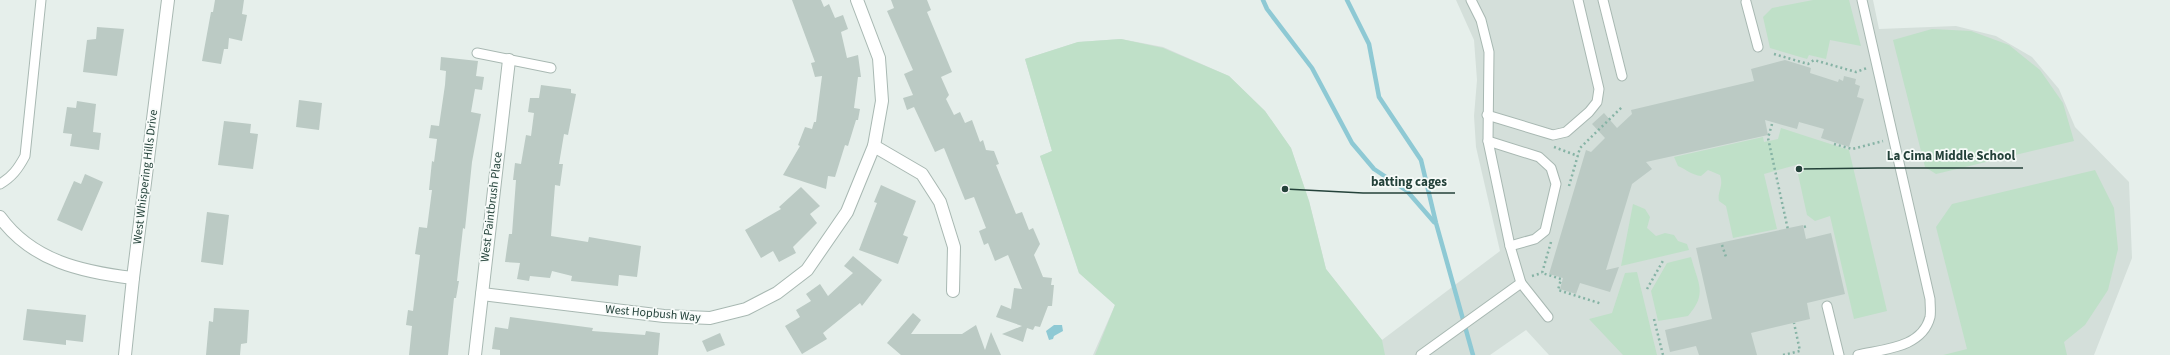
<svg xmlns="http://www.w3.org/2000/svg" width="2170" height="355" viewBox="0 0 2170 355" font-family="'Source Sans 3',sans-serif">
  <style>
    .built { fill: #d4dfda }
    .green { fill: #bfe0c8 }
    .water { fill: #8ec9d4 }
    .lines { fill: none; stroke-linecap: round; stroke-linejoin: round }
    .stream { stroke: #8ec9d4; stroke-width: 4.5 }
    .building { fill: #bbcac4 }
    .service-casing { stroke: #a8b8b2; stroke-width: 11 }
    .minor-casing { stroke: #a8b8b2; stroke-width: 14 }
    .path { stroke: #86b3a5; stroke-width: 2.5; stroke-dasharray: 2 3; stroke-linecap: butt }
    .service { stroke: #fff; stroke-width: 9 }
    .minor { stroke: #fff; stroke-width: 12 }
    .labels { text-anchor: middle; stroke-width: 3.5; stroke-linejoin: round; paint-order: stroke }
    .street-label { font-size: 12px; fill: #24423a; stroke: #f7fbf9 }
    .leader { fill: none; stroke: #24423a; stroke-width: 1.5 }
    .callout-dot { fill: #24423a; stroke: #f7fbf9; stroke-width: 1.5 }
    .callout-label { font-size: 13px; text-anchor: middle; font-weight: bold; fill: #24423a; stroke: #f7fbf9; stroke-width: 3.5; stroke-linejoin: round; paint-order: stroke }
  </style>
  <rect width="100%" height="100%" fill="#e6efeb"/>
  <path class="built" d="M1456,0H1873L1879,29L1956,26L1996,36L2032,57L2059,89L2075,127L2129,182L2132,258L2094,355H1549L1526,330L1490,355H1093L1115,305L1079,273L1040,156L1052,151L1025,59L1078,42L1121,39L1163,47L1229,76L1265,111L1291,148L1309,201L1326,269L1382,340L1500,251L1476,147L1474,116L1477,80L1474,40Z"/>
  <g class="green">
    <path d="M1813,0H1849L1861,46L1830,40L1826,59L1809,55L1807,59L1770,48L1763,17L1772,8Z"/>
    <path d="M1932,29L1971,31L2009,45L2040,70L2063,103L2074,141L1936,174L1925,167L1893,40Z"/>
    <path d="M1121,39L1163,48L1229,76L1265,111L1291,148L1309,201L1326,269L1382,340L1385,355H1095L1115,305L1079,273L1040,156L1052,151L1025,59L1078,42Z"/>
    <path d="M1781,128L1849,150L1887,311L1854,319L1830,216L1815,221L1807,215L1796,165L1764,174L1777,229L1733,238L1726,206L1719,201C1717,191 1724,187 1720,175L1708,170L1701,176C1692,175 1687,170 1678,166L1674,157L1763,137L1764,142L1778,139Z"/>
    <path d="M2095,170L2114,208L2118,249L2108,290L2085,325L2064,342L2067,355H1943L1967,349L1936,227L1952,204Z"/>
    <path d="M1633,204L1645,209L1650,217L1647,228L1656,236L1665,233L1674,235L1678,241L1687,244L1689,250L1621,266Z"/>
    <path d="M1691,257C1698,284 1708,293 1688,316L1658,321L1651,291L1667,263Z"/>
    <path d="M1637,272L1657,355H1623L1589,319L1612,313L1625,273Z"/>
  </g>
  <path class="water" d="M1054,325H1062L1063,331L1054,336L1053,339L1049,340L1046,331Z"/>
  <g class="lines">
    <g class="stream">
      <path d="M1263,0L1267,9L1312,68L1352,143L1374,169L1407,191L1434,222"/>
      <path d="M1347,0L1369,44L1379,97L1421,160L1436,223L1473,355"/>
    </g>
  </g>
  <g class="building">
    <path d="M215,0H244L242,14L247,15L242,41L229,38L228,49H224L221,64L202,61L211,12H213Z"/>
    <path d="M792,0H821L824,7L829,4L835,18L843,15L848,29L841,32L847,58L858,55L861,77H858L854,108L860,109L858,120H856L848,146L845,145L835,177L828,176L826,189L783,175L800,146L798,145L805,127L812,129L814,122H816L822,76L815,77L811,63L815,62Z"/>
    <path d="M891,0H927L931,10L927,12L952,72L941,77L949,95L946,99L954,115L960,112L965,123L972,120L980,142L983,140L986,150L994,151L999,164L996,165L1016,214L1022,212L1029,230L1033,228L1040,244L1034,255L1043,277L1052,278L1051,285H1054L1052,306H1048L1040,327L1035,326L1033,330L1027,328L1023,342L1002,334L1022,326L996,317L1001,305L1011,309L1014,288L1022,289L1008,255L995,261L988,243L984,245L979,231L986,228L974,197L965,200L944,148L935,152L914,107L907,110L903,98L913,95L904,74L913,70L887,11L894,8Z"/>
    <path d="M97,27L124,29L117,76L83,72L87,40L96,39Z"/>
    <path d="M441,57L478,61L476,76L484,77L482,90L475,89L471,112L481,114L472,162L465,229L463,228L457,281H459L456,298H454L448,355H409L412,326L406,325L408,310L413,311L420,255L415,254L419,227L427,228L432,190H429L432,161L434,162L437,139L429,138L431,125L439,126L445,85L446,71L440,70Z"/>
    <path d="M1785,60L1811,68L1810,73L1838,82L1839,79L1843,81L1844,76L1856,79L1855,84L1860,86L1857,97L1864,99L1849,147L1821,138L1824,129L1799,122L1797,129L1765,120L1768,135L1646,162L1652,169L1632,184L1606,270L1619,267L1610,292L1580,283L1576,294L1560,289L1563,278L1549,274L1586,150L1591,152L1605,138L1592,124L1604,113L1617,128L1632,114L1631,110L1754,81L1751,69Z"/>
    <path d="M541,85L571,89V93L576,94L568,135L564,134L559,164H563L560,186L555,185L551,236L588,242L589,237L641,246L637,277L619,275L618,286L571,281L572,276L552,271L550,278L530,276L529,281L517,279L520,263L505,262L509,234H512L516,180H513L515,163L521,164L526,135L531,136L534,113L528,112L530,98H539Z"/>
    <path d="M299,100L322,103L319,130L296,127Z"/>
    <path d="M77,101L96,104L93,132L101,133L99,150L70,146L72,134L63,133L67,107L76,108Z"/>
    <path d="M224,121L251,124L250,133L258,134L253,169L218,165Z"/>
    <path d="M85,174L103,182L82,231L57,220L74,181L81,184Z"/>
    <path d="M881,185L916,201L903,235L908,237L898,264L859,250L877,203L874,202Z"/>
    <path d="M801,187L820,206L810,214L817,223L793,247L796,253L779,262L773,251L761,258L745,230L781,209L779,207Z"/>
    <path d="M207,212L229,215L223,265L201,262Z"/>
    <path d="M1803,225L1806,239L1831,233L1845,294L1807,303L1810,319L1751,333L1757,355H1699L1696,346L1670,352L1665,330L1712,319L1696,248Z"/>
    <path d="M853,256L882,280L862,306L860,303L823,333L827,339L802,354L785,326L800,317L796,310L811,301L806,294L820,284L828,296L853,273L844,266Z"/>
    <path d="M214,308L249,310L247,343L241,344L240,355H206L209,321L213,322Z"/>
    <path d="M27,309L86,315L83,342L66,340V345L23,340Z"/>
    <path d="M913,313L921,320L911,334H962L976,325L985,350L991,332L1001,355H901L887,343Z"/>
    <path d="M510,317L593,328L592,331L645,335L646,331L660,333L658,355H500V350L492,349L495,327L508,329Z"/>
    <path d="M720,333L725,345L707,352L702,341Z"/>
  </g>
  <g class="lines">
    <g class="service-casing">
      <g id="service">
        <path d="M1471,0L1481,20L1489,52L1488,141L1510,246L1521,283L1548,317"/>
        <path d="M1603,0L1622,76"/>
        <path d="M1746,2L1758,47"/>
        <path d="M477,53L551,68"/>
        <path d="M1487,115L1553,135L1566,132L1589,112L1597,102L1599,89L1578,0"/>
        <path d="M1488,141L1539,157L1551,168L1556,184L1545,231L1535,239L1510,246"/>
        <path d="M0,184C12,177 18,169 25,156L41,0"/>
        <path d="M1827,306L1839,355"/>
        <path d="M1421,355L1521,283"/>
        <path d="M1858,355C1884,349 1922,348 1930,317C1931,312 1930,304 1930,299L1862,0"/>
      </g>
    </g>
    <g class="minor-casing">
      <g id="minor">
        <path d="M874,146L922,174L940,202L954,247L953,291"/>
        <path d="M0,217C32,261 82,272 133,278"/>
        <path d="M482,294L664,316L710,318L746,309L777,293L807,270L847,212L874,146L882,101L879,58L857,0"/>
        <path d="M125,355L133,278L168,0"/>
        <path d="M475,355L509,60"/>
      </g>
    </g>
    <g class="path">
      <path d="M1774,54L1808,64L1814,60L1856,72L1867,68"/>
      <path d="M1772,124L1768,138L1788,230"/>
      <path d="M1834,144L1852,149L1883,141"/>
      <path d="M1554,147L1578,156"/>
      <path d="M1569,186L1580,148L1622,107"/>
      <path d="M1804,227L1807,226"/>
      <path d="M1551,242L1542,273L1561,279L1558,290L1602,304"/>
      <path d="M1722,245L1726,257"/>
      <path d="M1532,276L1542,273"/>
      <path d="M1647,289L1664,259"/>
      <path d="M1654,319L1663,355"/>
      <path d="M1783,355L1800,351L1794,323"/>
    </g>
    <use href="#service" class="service"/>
    <use href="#minor" class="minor"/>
  </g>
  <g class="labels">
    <g class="street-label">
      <text transform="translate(145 177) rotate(-83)" y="4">West Whispering Hills Drive</text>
      <text transform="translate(491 207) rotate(-83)" y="4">West Paintbrush Place</text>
      <text transform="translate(653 313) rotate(5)" y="4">West Hopbush Way</text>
    </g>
  </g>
  <path class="leader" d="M1799 169L1878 168H2023M1285 189L1363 193H1455"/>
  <g class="callout-dot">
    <circle cx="1799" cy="169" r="4"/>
    <circle cx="1285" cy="189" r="4"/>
  </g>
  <g class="callout-label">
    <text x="1951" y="160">La Cima Middle School</text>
    <text x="1409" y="186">batting cages</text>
  </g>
</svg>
